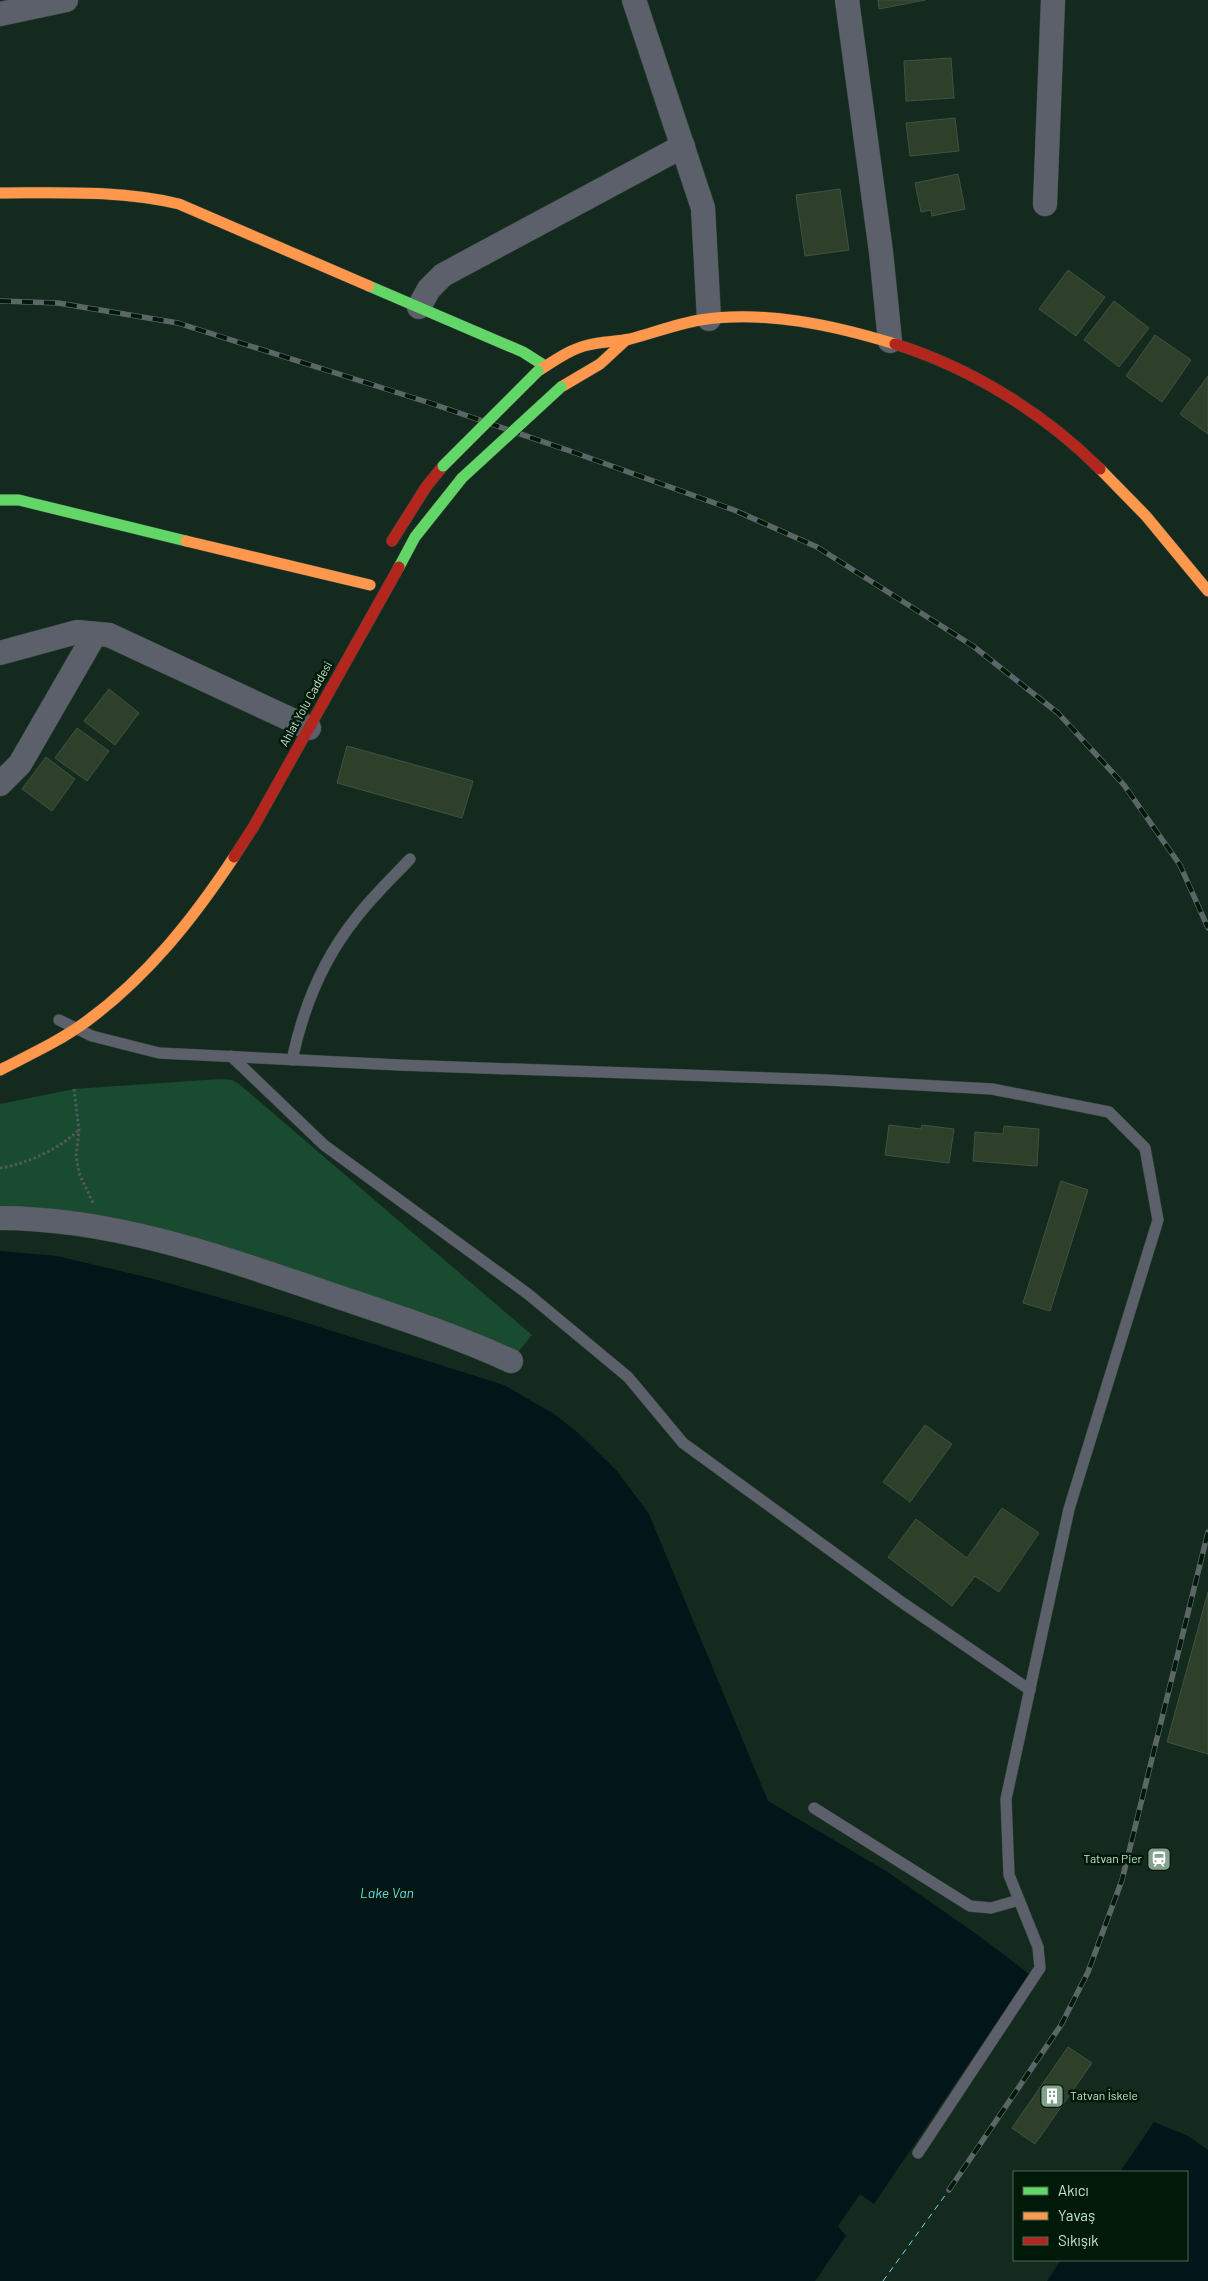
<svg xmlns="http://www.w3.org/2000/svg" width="1208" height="2281" viewBox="0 0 1208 2281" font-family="Barlow,sans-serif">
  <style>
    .green { fill: #184b2f }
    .water { fill: #021519 }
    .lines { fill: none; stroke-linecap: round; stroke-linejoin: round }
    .ferry { stroke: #6ad8f3; stroke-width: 1; stroke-dasharray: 6 5; stroke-linecap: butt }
    .building { fill: #2e402a; stroke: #405241 }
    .lane-casing { stroke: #32463a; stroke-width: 12 }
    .street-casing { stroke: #32463a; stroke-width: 25 }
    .fast-casing { stroke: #32463a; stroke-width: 12 }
    .slow-casing { stroke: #32463a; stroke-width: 12 }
    .jam-casing { stroke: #32463a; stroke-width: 12 }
    .path { stroke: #505a5c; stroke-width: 3; stroke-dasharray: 2.5 2.5; stroke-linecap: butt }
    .lane { stroke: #5b606a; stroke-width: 11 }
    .street { stroke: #5b606a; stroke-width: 24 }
    .fast { stroke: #63d668; stroke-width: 11 }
    .slow { stroke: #ff974d; stroke-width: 11 }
    .jam { stroke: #b3261e; stroke-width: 11 }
    .rail-casing { stroke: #5c6668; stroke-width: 5.5 }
    .rail { stroke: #001909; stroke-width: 4; stroke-dasharray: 11; stroke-linecap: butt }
    .fast-bridge-casing { stroke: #32463a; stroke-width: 12; stroke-linecap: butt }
    .fast-bridge { stroke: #63d668; stroke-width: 11 }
    .labels { text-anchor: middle; stroke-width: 5; stroke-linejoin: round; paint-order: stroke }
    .street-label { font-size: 12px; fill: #bfe1ca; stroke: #001909 }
    .poi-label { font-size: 12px; fill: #bfe1ca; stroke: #001909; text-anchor: end }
    .water-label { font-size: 14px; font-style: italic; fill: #6ad8f3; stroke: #001909 }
  </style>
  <rect width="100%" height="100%" fill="#152a1e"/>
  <path class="green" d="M220,1079L232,1080L239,1084L532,1335L511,1361L259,1270L0,1218V1104L74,1089Z"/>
  <g class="water">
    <path d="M0,1251L57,1256L154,1279L291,1318L504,1385L554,1414L577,1432L616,1470L649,1514L768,1801L886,1871L982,1938L1029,1974L874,2204L860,2194L838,2226L846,2236L815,2281H0Z"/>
    <path d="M1154,2122L1188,2136L1208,2150V2281H1047L1061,2260H1187V2172H1120Z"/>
  </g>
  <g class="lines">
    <path class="ferry" d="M883,2281L949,2190"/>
  </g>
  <g class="building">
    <path d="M878,0H925L879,9Z"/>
    <path d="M951,58L954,98L906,101L904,61Z"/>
    <path d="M955,118L959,151L910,156L906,123Z"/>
    <path d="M958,174L965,209L932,216L931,210L921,212L915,183Z"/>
    <path d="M840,189L849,250L805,256L796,195Z"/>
    <path d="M1068,270L1105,297L1076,336L1039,309Z"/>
    <path d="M1114,301L1149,328L1119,367L1084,340Z"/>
    <path d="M1155,335L1191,360L1162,402L1126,376Z"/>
    <path d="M1208,376V434L1180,414Z"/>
    <path d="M109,689L139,713L115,745L84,721Z"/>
    <path d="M77,728L109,751L87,781L55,758Z"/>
    <path d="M347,746L473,781L462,818L337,783Z"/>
    <path d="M46,757L75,779L52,811L22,789Z"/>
    <path d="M889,1125L921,1129L922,1125L954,1129L949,1163L885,1155Z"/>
    <path d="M1004,1126L1039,1129L1037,1166L973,1161L975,1132L1003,1134Z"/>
    <path d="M1061,1181L1088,1190L1050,1311L1023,1303Z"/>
    <path d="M925,1425L952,1444L910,1502L883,1482Z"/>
    <path d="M1002,1508L1039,1533L999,1592L975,1576L952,1606L888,1557L916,1519L967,1558Z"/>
    <path d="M1208,1592V1754L1167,1742Z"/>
    <path d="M1068,2047L1092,2063L1035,2144L1012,2128Z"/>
  </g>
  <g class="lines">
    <g class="lane-casing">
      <g id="lane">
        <path d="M59,1020L92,1036L159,1053L399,1065L827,1080L992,1089L1109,1112L1145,1148L1158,1220L1069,1509L1006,1799L1009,1875L1038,1947L1040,1968L918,2153"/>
        <path d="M231,1056L324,1145L528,1294L628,1377L683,1443L900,1601L1030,1690"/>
        <path d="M292,1060C303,1008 323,959 356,918C372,897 392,878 410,859"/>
        <path d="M814,1808L970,1906L991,1908L1019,1900"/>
      </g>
    </g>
    <g class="street-casing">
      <g id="street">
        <path d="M634,0L703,208L709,319"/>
        <path d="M847,0L881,252L890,341"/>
        <path d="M0,14L66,0"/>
        <path d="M1045,204L1053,0"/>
        <path d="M419,307L429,289L443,275L683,146"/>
        <path d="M0,653L77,632L109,635L309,728"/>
        <path d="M0,784L20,764L95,634"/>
        <path d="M0,1218C112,1218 222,1257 327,1293C389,1314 452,1334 511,1361"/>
      </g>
    </g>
    <g class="fast-casing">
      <g id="fast">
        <path d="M369,286L523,352L545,366"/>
        <path d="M0,500H19L186,541"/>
        <path d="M399,567L415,537L462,478"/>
      </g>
    </g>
    <g class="slow-casing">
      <g id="slow">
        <path d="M0,193C60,193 120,190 179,204L369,286"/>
        <path d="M538,371C554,361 570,349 588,345C602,341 616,342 630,339C653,333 676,324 700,320C765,310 833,325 895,344"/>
        <path d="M561,387L600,364L626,340"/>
        <path d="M1100,469L1146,516L1208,591"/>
        <path d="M186,541L370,585"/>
        <path d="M0,1070C29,1055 60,1041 87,1021C147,977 193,919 234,857"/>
      </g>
    </g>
    <g class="jam-casing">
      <g id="jam">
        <path d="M895,344C971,368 1044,413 1100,469"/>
        <path d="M392,541L426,487L443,466"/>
        <path d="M234,857L254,826L399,567"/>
      </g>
    </g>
    <g class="path">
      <path d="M74,1089L79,1131L76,1156L79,1173L94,1205"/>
      <path d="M0,1168C27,1164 58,1149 78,1131"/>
    </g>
    <use href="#lane" class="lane"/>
    <use href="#street" class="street"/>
    <use href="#fast" class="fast"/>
    <use href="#slow" class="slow"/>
    <use href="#jam" class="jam"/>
    <g class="rail-casing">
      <g id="rail">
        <path d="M0,301L58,303L178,323L430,403L570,451L734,510L817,547L973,646L1058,713L1124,785L1180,865L1208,928"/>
        <path d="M949,2190L1061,2025L1088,1972L1122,1880L1208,1532"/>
      </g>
    </g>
    <use href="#rail" class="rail"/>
    <g class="fast-bridge-casing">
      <g id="fast-bridge">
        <path d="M443,466L538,371"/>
        <path d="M462,478L561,387"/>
      </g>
    </g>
    <use href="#fast-bridge" class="fast-bridge"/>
  </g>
  <defs>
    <g id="station-square" transform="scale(1.25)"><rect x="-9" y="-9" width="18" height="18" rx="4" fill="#84a18e" stroke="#001909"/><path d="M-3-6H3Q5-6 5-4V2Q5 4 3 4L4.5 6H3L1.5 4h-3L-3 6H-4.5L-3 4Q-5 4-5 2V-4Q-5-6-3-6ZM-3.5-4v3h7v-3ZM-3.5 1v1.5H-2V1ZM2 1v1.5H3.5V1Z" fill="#fff"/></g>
    <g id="building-square" transform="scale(1.25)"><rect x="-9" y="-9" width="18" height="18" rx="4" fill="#84a18e" stroke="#001909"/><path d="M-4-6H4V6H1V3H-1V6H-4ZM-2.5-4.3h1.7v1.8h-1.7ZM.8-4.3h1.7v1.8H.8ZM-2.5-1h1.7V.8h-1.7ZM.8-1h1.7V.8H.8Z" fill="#fff"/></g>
  </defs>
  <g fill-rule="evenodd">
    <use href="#station-square" x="1159" y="1859"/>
    <use href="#building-square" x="1052" y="2096"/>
  </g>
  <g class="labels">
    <g class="street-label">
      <text transform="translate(306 704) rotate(-61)" y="4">Ahlat Yolu Caddesi</text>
    </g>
    <g class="poi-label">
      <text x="1142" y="1863">Tatvan Pier</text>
      <text x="1070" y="2100" text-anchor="start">Tatvan İskele</text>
    </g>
    <g class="water-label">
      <text x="387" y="1898">Lake Van</text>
    </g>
  </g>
  <rect x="1013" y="2171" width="175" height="90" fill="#001909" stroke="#4c6956"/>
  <rect x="1023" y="2187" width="25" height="8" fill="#63d668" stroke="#4c6956"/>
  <text x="1058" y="2196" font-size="15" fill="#bfe1ca">Akıcı</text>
  <rect x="1023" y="2212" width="25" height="8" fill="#ff974d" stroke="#4c6956"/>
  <text x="1058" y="2221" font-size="15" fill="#bfe1ca">Yavaş</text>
  <rect x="1023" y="2237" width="25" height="8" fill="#b3261e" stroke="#4c6956"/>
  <text x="1058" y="2246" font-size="15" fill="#bfe1ca">Sıkışık</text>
</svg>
